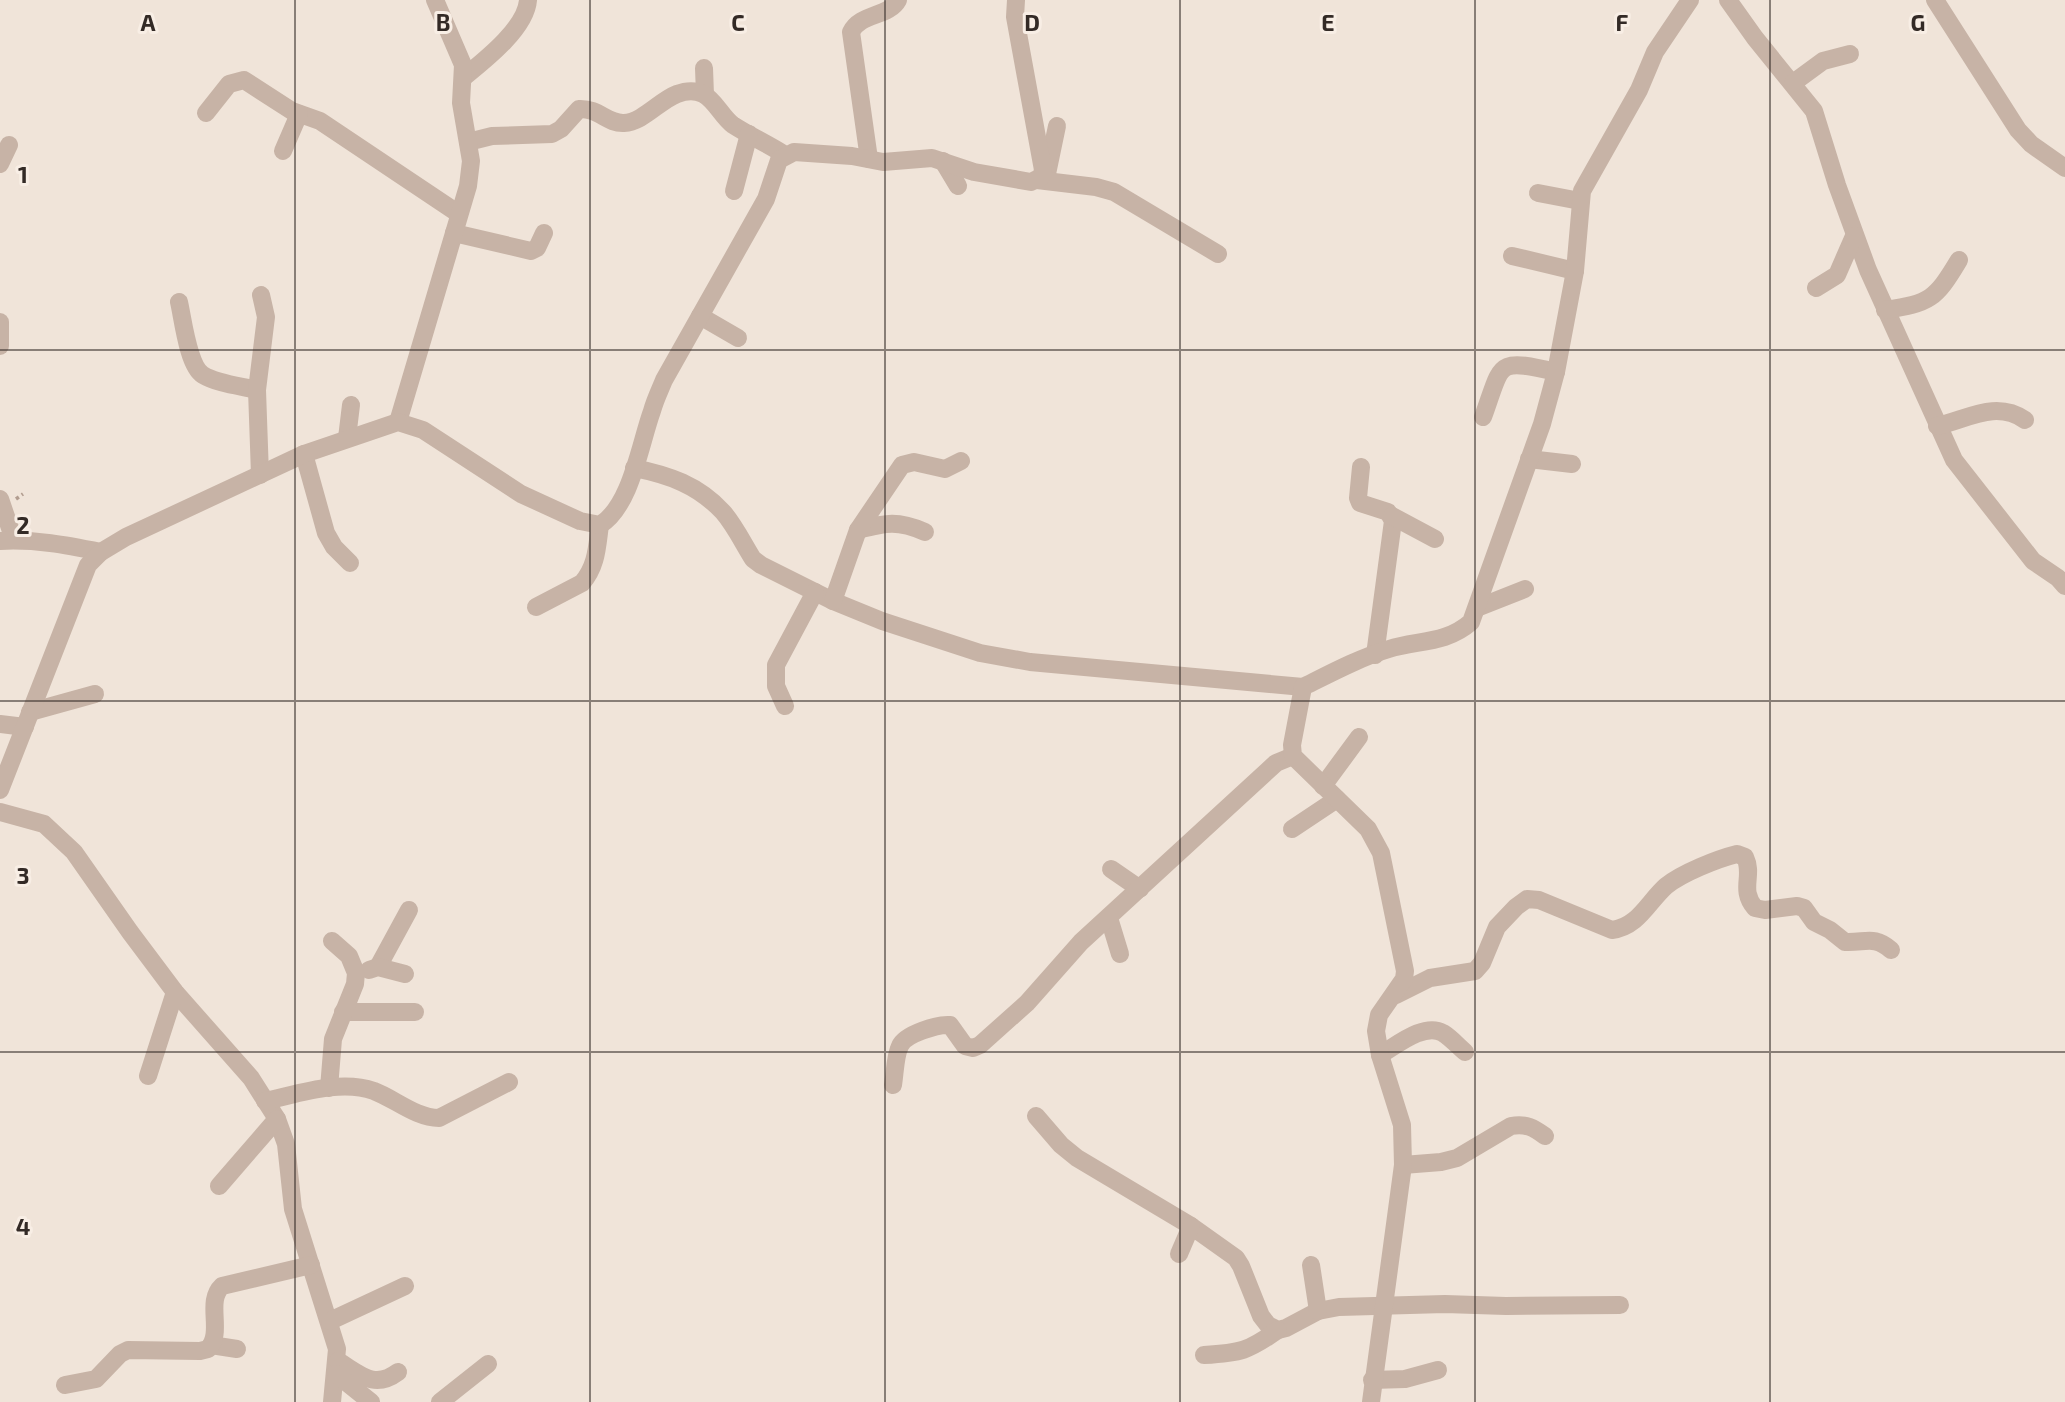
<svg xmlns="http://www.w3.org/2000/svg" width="2065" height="1402" viewBox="0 0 2065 1402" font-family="'Exo 2',sans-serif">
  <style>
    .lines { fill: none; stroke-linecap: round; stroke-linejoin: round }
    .path { stroke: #b29d90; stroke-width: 3.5; stroke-dasharray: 3.5 3.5; stroke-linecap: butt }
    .minor { stroke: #c7b3a6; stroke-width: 18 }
    .grid { fill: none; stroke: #332a26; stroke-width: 2; stroke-opacity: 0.55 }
    .grid-label { font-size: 23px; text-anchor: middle; font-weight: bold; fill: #332a26; stroke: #f8eee5; stroke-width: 6; stroke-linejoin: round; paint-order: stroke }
  </style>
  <rect width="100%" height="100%" fill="#f0e4d9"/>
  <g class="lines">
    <path class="path" d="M16,499L23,494"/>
    <g class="minor">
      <path d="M1728,0L1755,38L1814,111L1837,185L1868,270L1954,460L2033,561L2058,578L2065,586"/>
      <path d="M1935,0L2018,130L2031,144L2065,168"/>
      <path d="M704,68L705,95"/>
      <path d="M464,77C485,60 526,28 528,0"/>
      <path d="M1793,83L1823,61L1850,54"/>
      <path d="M206,113L229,84L244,80L292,111L320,121L459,214"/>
      <path d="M468,142L492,136L552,134L561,129L579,109C599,108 607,124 624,123C643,122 659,101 677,94C685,91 695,90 703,94C715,100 722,117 733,125C750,136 768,144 785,155"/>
      <path d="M283,151L299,114"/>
      <path d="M869,159L851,32C860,13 889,17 898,0"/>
      <path d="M943,161L958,186"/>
      <path d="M0,164L9,145"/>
      <path d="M1047,174L1057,126"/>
      <path d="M1037,180L1096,187L1114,192L1218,254"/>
      <path d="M734,191L749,134"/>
      <path d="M1538,193L1580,201"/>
      <path d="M454,233L531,251L537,248L544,233"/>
      <path d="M1512,256L1575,271"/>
      <path d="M1816,288L1837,275L1854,236"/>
      <path d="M179,302C183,319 188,366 203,375C218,384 241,386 257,390"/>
      <path d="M1885,310C1930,303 1935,300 1959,260"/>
      <path d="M700,316L738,338"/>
      <path d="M0,322V346"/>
      <path d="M1483,417C1503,362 1495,358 1556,372"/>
      <path d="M398,422L468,186L471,161L461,103L463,65L435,0"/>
      <path d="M1937,426C1968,419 1996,400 2025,420"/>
      <path d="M347,438L351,405"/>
      <path d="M304,454L326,533L334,547L350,563"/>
      <path d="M1529,459L1572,464"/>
      <path d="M1361,467L1358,498L1360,503L1388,512L1393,521L1375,655"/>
      <path d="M634,468C669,475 698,485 723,512C735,526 743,543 753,559L761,565L833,601L882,621L980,653L1030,662L1303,687"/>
      <path d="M260,475L257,390L266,317L261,295"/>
      <path d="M0,499L14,540"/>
      <path d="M1392,516L1435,539"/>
      <path d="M858,530C886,523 897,520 925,532"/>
      <path d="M0,541C35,539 66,545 101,552"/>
      <path d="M833,601L858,530L902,465L914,462L945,469L961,461"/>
      <path d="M536,607L582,583C597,566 597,546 600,525"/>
      <path d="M1477,608L1525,589"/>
      <path d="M785,706L776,686V665L815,592"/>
      <path d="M30,712L95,694"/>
      <path d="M0,724L25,727"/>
      <path d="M1323,786L1359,737"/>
      <path d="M0,790L88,565L101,552L126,537L304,454L398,422L423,430L521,494L580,521L600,525C631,506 640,444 652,411C655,400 660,390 664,380L766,199L779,160L794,152L852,156L883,162L932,158L974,172L1031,182L1041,177L1043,170L1015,17L1016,0"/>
      <path d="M0,812L44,824L74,852L130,932L175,992L251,1078L277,1119L286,1144L293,1209L337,1349L332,1402"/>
      <path d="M1292,829L1337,799"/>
      <path d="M1111,869L1140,889"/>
      <path d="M1109,918L1120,954"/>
      <path d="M378,967L409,910"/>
      <path d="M369,970L378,967L405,974"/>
      <path d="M1396,995L1430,978L1475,971L1482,963L1497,927L1516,907L1527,899L1539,900L1612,930C1638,927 1648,902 1666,886C1682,873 1717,859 1737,854L1745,857C1754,876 1739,889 1755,908L1765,910L1797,906L1804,908L1814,922L1830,930L1845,942C1866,943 1874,935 1891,950"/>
      <path d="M343,1012H415"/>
      <path d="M1380,1055C1396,1046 1424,1022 1443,1033C1451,1038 1458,1046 1465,1052"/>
      <path d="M148,1076L175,992"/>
      <path d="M893,1085C895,1073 895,1056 900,1046C905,1034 938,1024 950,1025L965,1046L973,1048L980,1045L1027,1003L1081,942L1276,763L1293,756"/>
      <path d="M329,1088L333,1039L355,984L356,973L349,956L332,941"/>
      <path d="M265,1101C298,1094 340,1079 374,1091C395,1099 416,1118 439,1118L509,1082"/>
      <path d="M1036,1116L1061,1145L1077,1158L1191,1226L1236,1258L1241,1266L1261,1316L1268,1325L1278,1330L1286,1328L1318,1311L1339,1307L1445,1304L1506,1306L1620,1305"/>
      <path d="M1403,1165L1441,1162L1457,1158L1511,1126C1526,1123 1534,1128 1545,1136"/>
      <path d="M219,1186L277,1119"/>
      <path d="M1179,1254L1191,1226"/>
      <path d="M1311,1265L1318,1311"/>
      <path d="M330,1321L405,1286"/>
      <path d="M211,1345L237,1349"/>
      <path d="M1204,1355C1241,1353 1248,1351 1278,1330"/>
      <path d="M338,1361C360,1374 374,1390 398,1372"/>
      <path d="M336,1374L371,1402"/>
      <path d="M1372,1380L1405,1379L1438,1370"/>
      <path d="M65,1385L96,1379L120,1354L128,1350L200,1351L208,1349C224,1332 205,1302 222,1286L311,1265"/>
      <path d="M440,1402L488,1364"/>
      <path d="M1371,1402L1403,1165L1402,1125L1380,1055L1376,1031L1379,1015L1404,979L1405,971L1381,853L1368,829L1293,756L1292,745L1303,687C1331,673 1359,658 1389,649C1418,640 1446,644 1471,622L1542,424L1556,372L1575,271L1582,191L1639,90L1655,52L1690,0"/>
    </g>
  </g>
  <path class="grid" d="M295,0V1402M590,0V1402M885,0V1402M1180,0V1402M1475,0V1402M1770,0V1402M0,350H2065M0,701H2065M0,1052H2065"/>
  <g class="grid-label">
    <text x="148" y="31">A</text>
    <text x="443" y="31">B</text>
    <text x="738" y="31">C</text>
    <text x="1032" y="31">D</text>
    <text x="1328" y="31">E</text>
    <text x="1622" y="31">F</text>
    <text x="1918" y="31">G</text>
    <text x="23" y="183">1</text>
    <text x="23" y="534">2</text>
    <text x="23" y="884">3</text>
    <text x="23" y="1235">4</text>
  </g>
</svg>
